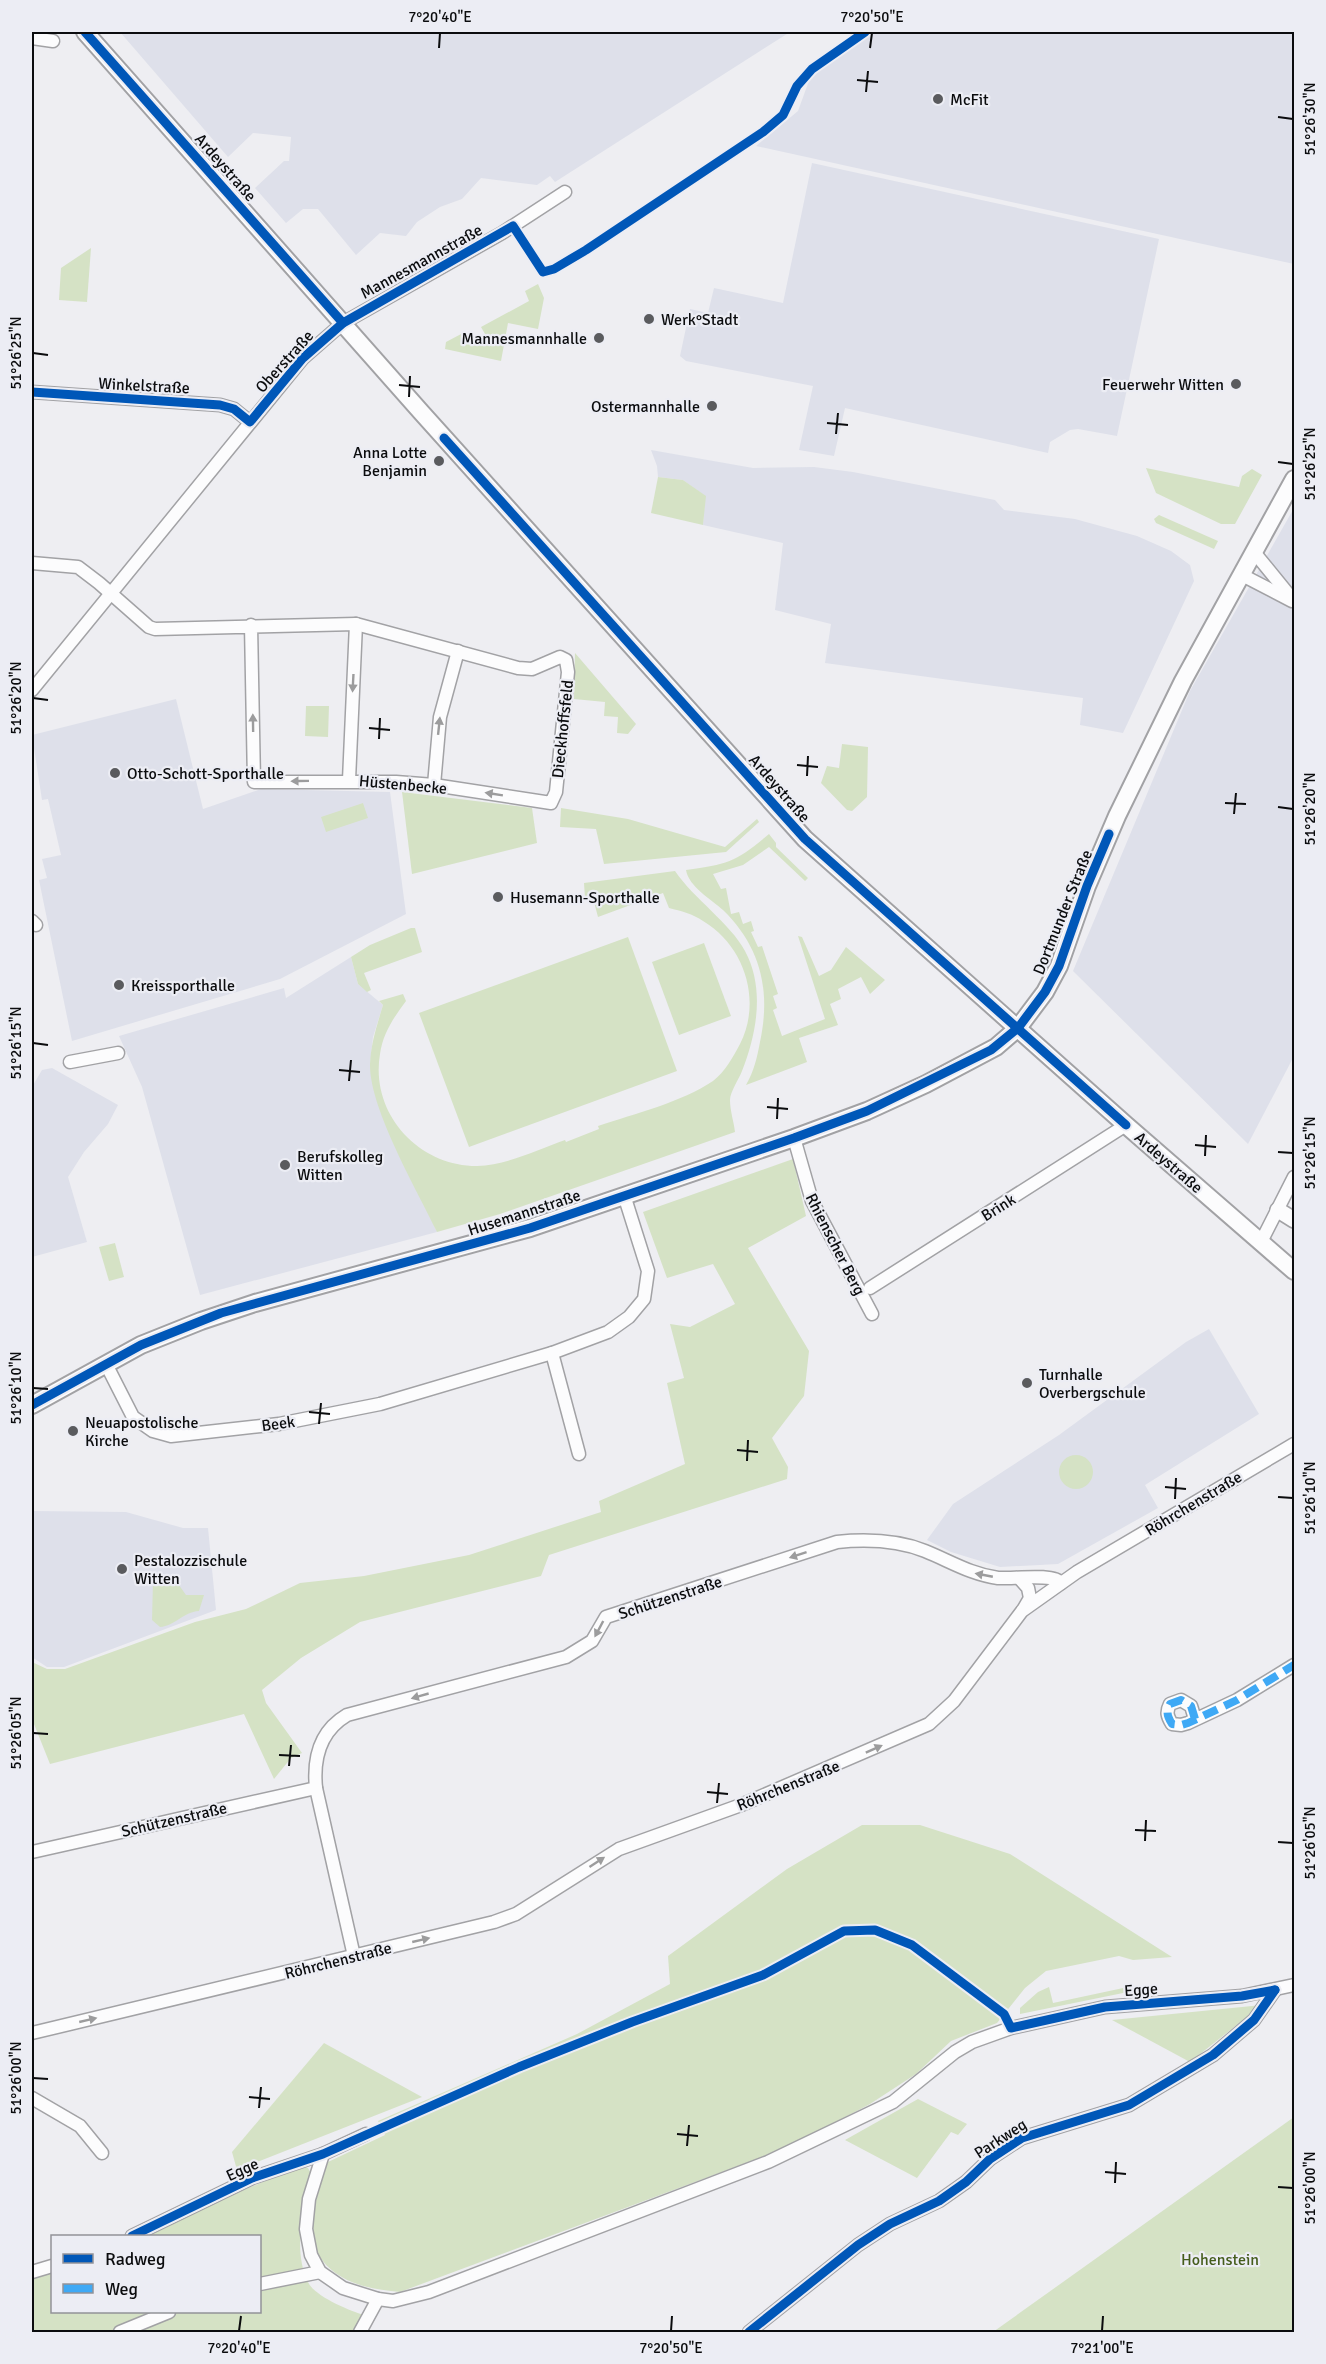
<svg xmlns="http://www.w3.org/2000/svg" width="1326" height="2364" viewBox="0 0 1326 2364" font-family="Signika,sans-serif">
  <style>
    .built { fill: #dee0ea }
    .green { fill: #d5e2c5 }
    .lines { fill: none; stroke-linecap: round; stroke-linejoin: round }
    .minor-casing { stroke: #a2a2a5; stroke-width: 15 }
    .tertiary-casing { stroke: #a2a2a5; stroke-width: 18 }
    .secondary-casing { stroke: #a2a2a5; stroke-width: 20 }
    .minor { stroke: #fcfcfd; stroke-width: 12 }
    .tertiary { stroke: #fcfcfd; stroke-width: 15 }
    .secondary { stroke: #fcfcfd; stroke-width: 16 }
    .quiet { stroke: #3fa9f5; stroke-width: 8; stroke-dasharray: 15 8; stroke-linecap: butt }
    .cycleway-casing { stroke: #ecedf4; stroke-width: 13 }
    .cycleway { stroke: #0057b8; stroke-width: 9 }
    .oneway { fill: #9c9c9d }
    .ticks { fill: none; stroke: #0b0c0e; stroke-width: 2 }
    .poi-dot { fill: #5a5b5e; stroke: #ecedf4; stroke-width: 2 }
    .labels { text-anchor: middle; stroke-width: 4.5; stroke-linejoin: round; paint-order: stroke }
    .poi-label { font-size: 16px; fill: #0b0c0e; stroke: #ecedf4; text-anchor: start }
    .street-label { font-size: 16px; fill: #0b0c0e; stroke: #ecedf4 }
    .park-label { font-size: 16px; fill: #455d1c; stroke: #ecedf4 }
    .neatline { fill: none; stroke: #0b0c0e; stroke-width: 2 }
    .ticks-label { font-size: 15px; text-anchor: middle; fill: #0b0c0e }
  </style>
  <rect width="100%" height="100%" fill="#eeeef2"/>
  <g class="built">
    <path d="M120,32H790L555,182L550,176L537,185L481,178L462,199L440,207L417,222L406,236L380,233L356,255L318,209H303L286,223L255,188L284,161H289L291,137L253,133L228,157Z"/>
    <path d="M873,32H1294V264L756,146L798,111L810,78Z"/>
    <path d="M812,163L1159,239L1117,436L1078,429L1070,430L1050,442L1048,453L845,408L834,456L799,450L813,386L686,361L680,356L690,309L708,313L714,288L783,303Z"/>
    <path d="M651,450L753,468L814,467L853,472L995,500L1004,510L1075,519L1137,536L1171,551L1190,565L1194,581L1123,733L1080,725L1083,698L825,663L831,624L775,610L783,543L703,525L705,496L683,480L658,477L657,466Z"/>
    <path d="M1294,508V1056L1248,1144L1073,971L1190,691Z"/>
    <path d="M176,699L203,809L261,789L390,792L406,914L280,979L72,1041L39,880L47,878L42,859L61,855L48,799L42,800L32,735Z"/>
    <path d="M351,957L358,984L383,1005L373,1037L370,1066L376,1096L437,1232L200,1295L142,1087L119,1036L284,988L286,998Z"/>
    <path d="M52,1068L118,1105L108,1124L84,1152L68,1177L87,1242L32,1257V1087L42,1070Z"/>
    <path d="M1209,1329L1259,1414L1145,1485L1158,1508L1058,1564L1000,1567L951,1552L927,1540L953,1504L1059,1435L1186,1342Z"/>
    <path d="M32,1511L126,1512L183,1528H208L216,1610L64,1667H47L32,1657Z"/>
  </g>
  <g class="green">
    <path d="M91,248L87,302L59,300L61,268Z"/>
    <path d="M538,284L544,298L538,329L508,323L501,361L445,349L446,342L463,333L472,344L470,341L485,334L481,327L529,301L525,291Z"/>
    <path d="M1146,468L1239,487L1242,476L1252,469L1262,475L1235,524H1221L1156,493Z"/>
    <path d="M658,477L683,480L706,496L703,525L651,513Z"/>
    <path d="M1159,515L1218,541L1214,549L1156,523L1154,519Z"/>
    <path d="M575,653L636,724L628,734L617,733L618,717L604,716L605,702L574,699Z"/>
    <path d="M306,706H329L328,737L305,736Z"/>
    <path d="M842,744L868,747L867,797L852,811L847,810L821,783L827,766L839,768Z"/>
    <path d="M402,792L532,808L537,843L412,874Z"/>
    <path d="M363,803L368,818L326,832L321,817Z"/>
    <path d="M561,808L628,819L725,847L757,819L759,822L726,852L604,864L596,829L560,827Z"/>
    <path d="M769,834L776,843V847L808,878L805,881L769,847L743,865L713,874L721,889L726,888L731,914L739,912L743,924L751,921L754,931L751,932L758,947L762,946L778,994L773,996L777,1008L773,1010L782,1036L825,1019L798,936L802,937L819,976L831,970L846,947L885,980L870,994L861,977L838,989L841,999L830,1004L838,1025L799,1038L807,1062L746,1085C754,1071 757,1058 760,1042C771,991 761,947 723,910C711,899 689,887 686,870C729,864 736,862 769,834Z"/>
    <path d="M675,871C694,899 730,923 745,951C765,988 757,1033 742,1071C739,1079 730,1092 730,1100C730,1111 734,1122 735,1132L500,1214L437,1232C417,1190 369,1108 370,1064C371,1043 377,1025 383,1005L379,1001L403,994L406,1001C394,1017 383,1033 380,1054C370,1113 418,1166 477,1166C507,1165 537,1150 565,1140L566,1142L599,1129L598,1126C634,1114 682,1102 713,1081C725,1072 733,1057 740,1044C762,1001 745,946 703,921C693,914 681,911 669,908L663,893L598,917L594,902L585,898L584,883Z"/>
    <path d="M411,928H415L422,952L364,973L371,990L367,992L358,984L351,957L370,945Z"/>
    <path d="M628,937L677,1071L469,1147L419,1013Z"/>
    <path d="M704,943L731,1016L679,1035L652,962Z"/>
    <path d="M793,1159L806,1216L748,1248L809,1351L804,1396L772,1438L788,1467L787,1479L549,1555L541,1576L360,1622L301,1658L262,1690L266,1703L302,1753L291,1758L274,1779L244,1714L50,1764L32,1719V1662L47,1669H65L195,1622L246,1609L300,1583L364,1576L469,1555L601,1512L599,1501L685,1464L667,1383L684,1378L670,1324L690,1327L735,1304L713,1264L667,1278L643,1212Z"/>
    <path d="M115,1243L124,1277L109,1281L99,1247Z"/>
    <circle cx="1076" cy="1472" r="17"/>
    <path d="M153,1581H176L186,1595H204L199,1611C183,1612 175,1626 160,1627L152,1620Z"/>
    <path d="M862,1825H920L1010,1854L1172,1957L1133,1960L1119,1956L1046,1971L1025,1988L997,2023L951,2041L916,2074L870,2104L786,2148L400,2292C363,2289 322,2279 312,2238C308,2222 322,2178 328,2162L385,2135L378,2121L577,2034L670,1984L668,1956L787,1869Z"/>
    <path d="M1049,1987L1053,2003L1128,1987V1992L1020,2014V2008L1038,1992Z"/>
    <path d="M1262,2005L1190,2062L1112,2020Z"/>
    <path d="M324,2043L422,2097L237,2170L232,2152Z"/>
    <path d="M918,2099L967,2124L958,2135L951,2132L917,2178L845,2140Z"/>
    <path d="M1294,2117V2332H993Z"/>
    <path d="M301,2166L308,2168L312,2175C304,2208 292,2249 308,2282C314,2296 350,2311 364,2315L355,2332H32V2279L52,2272V2312H260V2236H134Z"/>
  </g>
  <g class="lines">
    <g class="minor-casing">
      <g id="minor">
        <path d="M32,38L53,41"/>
        <path d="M32,392L220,405L234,409L250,422"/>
        <path d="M1254,552L1294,601"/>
        <path d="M32,563L78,567L99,583L149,627L155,629L356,624L518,668L532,669L560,657L566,660L568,672L556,792L551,803L434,785L396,782H254L251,625"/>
        <path d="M1242,575L1292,601"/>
        <path d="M32,690L303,358L343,323L502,233L565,192"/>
        <path d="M349,780L356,624"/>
        <path d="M434,785L440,717L458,651"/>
        <path d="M32,921L36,925"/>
        <path d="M70,1062L118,1053"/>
        <path d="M794,1138L812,1201L872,1314"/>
        <path d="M1261,1242L1294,1177"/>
        <path d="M870,1288L1126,1125"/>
        <path d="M552,1353L579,1454"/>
        <path d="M106,1364L133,1417L153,1431L171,1436L279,1424L380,1404L552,1353L608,1332L629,1317L644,1299L648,1271L624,1195"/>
        <path d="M1020,1579L1028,1588L1030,1598L1023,1610"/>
        <path d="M1195,1719L1191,1706L1181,1700L1170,1704C1166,1712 1167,1716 1172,1724L1181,1725L1188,1723L1237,1700L1294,1665"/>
        <path d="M316,1788L354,1956"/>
        <path d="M32,1852L316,1788C313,1758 320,1731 347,1715L566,1657L592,1641L606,1617L837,1542C867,1539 897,1540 925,1551C950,1561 970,1574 998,1578C1012,1579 1054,1573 1061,1583"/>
        <path d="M32,2033L494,1922L516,1914L619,1849L741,1805L929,1724L954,1701L1022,1611L1077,1572L1294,1444"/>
        <path d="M32,2098L80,2126L102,2153"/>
        <path d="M323,2154L309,2199L306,2229L311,2255L320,2272L343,2288L378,2299L393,2301L429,2292L768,2162L893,2102L955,2052L972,2042L1011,2028L1105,2007L1242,1996L1294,1985"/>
        <path d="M132,2236L252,2178L323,2154L366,2134"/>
        <path d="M32,2272L52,2266"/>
        <path d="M260,2284L320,2272"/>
        <path d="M120,2332L169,2312"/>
        <path d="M360,2332L378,2299"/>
        <path d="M749,2332L858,2245L890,2224L939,2201L966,2182L990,2159L1022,2138L1129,2105L1213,2055L1254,2020L1275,1990"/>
      </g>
    </g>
    <g class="tertiary-casing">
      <path id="tertiary" d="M1278,1210L1294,1220"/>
    </g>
    <g class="secondary-casing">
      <g id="secondary">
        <path d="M85,32L421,412L805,839L1126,1125L1294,1271"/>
        <path d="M32,1405L141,1345L201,1321L255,1303L530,1228L794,1138L867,1111L926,1084L996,1047L1018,1028L1045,992L1059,966L1087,886L1117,816L1183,681L1294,479"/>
      </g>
    </g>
    <use href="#minor" class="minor"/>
    <use href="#tertiary" class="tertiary"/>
    <use href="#secondary" class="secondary"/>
    <path class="quiet" d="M1195,1719L1191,1706L1181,1700L1170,1704C1166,1712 1167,1716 1172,1724L1181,1725L1188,1723L1237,1700L1294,1665"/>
    <g class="cycleway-casing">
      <g id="cycleway">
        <path d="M85,32L343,323"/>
        <path d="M32,392L220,405L234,409L250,422L303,358L343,323L513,226L543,272L554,269L586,250L763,132L783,115L797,86L812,69L865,32"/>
        <path d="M444,438L805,839L1126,1125"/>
        <path d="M32,1405L141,1345L221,1313L530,1228L794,1138L867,1111L991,1050L1018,1028L1045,992L1059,966L1087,886L1109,834"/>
        <path d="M132,2236L252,2178L323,2154L519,2067L632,2022L763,1975L844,1931L875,1930L912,1945L1004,2014L1011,2028L1105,2007L1242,1996L1275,1990"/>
        <path d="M749,2332L858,2245L890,2224L939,2201L966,2182L990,2159L1022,2138L1129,2105L1213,2055L1254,2020L1275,1990"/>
      </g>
    </g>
    <use href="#cycleway" class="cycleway"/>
  </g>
  <defs><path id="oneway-solid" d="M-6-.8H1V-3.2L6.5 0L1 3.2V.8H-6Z" transform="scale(1.5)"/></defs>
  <g class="oneway">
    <use href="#oneway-solid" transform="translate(353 683) rotate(93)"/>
    <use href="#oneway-solid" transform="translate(253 723) rotate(-91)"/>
    <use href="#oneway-solid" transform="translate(439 726) rotate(-84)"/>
    <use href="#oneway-solid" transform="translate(300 781) rotate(179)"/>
    <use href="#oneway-solid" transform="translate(494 794) rotate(-171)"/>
    <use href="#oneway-solid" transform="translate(798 1555) rotate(162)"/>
    <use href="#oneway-solid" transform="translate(984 1575) rotate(-169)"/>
    <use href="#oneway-solid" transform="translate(599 1629) rotate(118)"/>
    <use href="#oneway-solid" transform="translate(420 1696) rotate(164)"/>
    <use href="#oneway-solid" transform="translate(874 1749) rotate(-24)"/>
    <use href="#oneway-solid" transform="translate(597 1862) rotate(-33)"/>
    <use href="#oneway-solid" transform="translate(421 1940) rotate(-13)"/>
    <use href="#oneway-solid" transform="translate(88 2020) rotate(-13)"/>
  </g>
  <path class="ticks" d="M439,48L440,33M870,48L872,33M857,80L878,82M866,92L868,71M1278,117L1293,119M33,353L48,355M399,385L420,387M409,397L410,376M827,423L848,425M836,434L838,413M1278,462L1293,464M33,698L48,700M369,728L390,730M379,739L380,718M797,765L818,767M807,776L808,756M1225,803L1246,804M1278,807L1293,809M1234,814L1236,793M33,1043L48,1045M339,1070L360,1072M349,1081L351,1060M767,1107L788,1109M777,1119L778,1098M1195,1145L1216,1147M1278,1152L1293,1153M1205,1156L1206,1135M33,1388L48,1389M309,1412L330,1414M319,1424L321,1403M737,1450L758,1452M747,1461L748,1440M1165,1487L1186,1489M1278,1497L1293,1498M1175,1499L1176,1478M33,1733L48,1734M279,1755L300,1756M289,1766L291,1745M707,1792L728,1794M717,1803L719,1783M1135,1830L1156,1831M1145,1841L1146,1820M1278,1842L1293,1843M33,2078L48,2079M249,2097L270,2099M259,2108L261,2087M677,2134L698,2136M687,2146L689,2125M1105,2172L1126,2174M1115,2183L1116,2162M1278,2187L1293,2188M239,2331L241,2316M671,2331L672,2316M1102,2331L1103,2316"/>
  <g class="poi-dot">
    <circle cx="938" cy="99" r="6"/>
    <circle cx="649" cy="319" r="6"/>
    <circle cx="599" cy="338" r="6"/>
    <circle cx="1236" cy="384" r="6"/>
    <circle cx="712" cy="406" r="6"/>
    <circle cx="439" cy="461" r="6"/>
    <circle cx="115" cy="773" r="6"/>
    <circle cx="498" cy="897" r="6"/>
    <circle cx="119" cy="985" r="6"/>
    <circle cx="285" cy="1165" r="6"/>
    <circle cx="1027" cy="1383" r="6"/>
    <circle cx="73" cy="1431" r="6"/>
    <circle cx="122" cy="1569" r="6"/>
  </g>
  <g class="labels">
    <g class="poi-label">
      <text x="950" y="105">McFit</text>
      <text x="661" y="325">Werk°Stadt</text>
      <text x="587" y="344" text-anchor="end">Mannesmannhalle</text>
      <text x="1224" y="390" text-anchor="end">Feuerwehr Witten</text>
      <text x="700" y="412" text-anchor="end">Ostermannhalle</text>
      <text x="427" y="458" text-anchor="end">Anna Lotte<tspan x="427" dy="18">Benjamin</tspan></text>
      <text x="127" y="779">Otto-Schott-Sporthalle</text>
      <text x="510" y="903">Husemann-Sporthalle</text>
      <text x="131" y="991">Kreissporthalle</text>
      <text x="297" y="1162">Berufskolleg<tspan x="297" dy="18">Witten</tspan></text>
      <text x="1039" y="1380">Turnhalle<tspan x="1039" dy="18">Overbergschule</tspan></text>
      <text x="85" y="1428">Neuapostolische<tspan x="85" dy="18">Kirche</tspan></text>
      <text x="134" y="1566">Pestalozzischule<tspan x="134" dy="18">Witten</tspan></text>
    </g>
    <g class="street-label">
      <text transform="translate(226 167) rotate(49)" y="6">Ardeystraße</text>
      <text transform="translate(421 261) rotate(-29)" y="6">Mannesmannstraße</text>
      <text transform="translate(284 361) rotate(-48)" y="6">Oberstraße</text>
      <text transform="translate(144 385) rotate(3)" y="6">Winkelstraße</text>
      <text transform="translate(562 729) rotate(-84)" y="6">Dieckhoffsfeld</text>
      <text transform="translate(403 784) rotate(5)" y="6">Hüstenbecke</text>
      <text transform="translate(780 788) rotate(49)" y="6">Ardeystraße</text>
      <text transform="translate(1062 912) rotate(-68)" y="6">Dortmunder Straße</text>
      <text transform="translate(1169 1162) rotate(41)" y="6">Ardeystraße</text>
      <text transform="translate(998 1207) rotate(-32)" y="6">Brink</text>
      <text transform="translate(524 1212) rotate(-18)" y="6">Husemannstraße</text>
      <text transform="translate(836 1244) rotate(63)" y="6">Rhienscher Berg</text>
      <text transform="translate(278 1423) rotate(-8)" y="6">Beek</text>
      <text transform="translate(1193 1503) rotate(-31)" y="6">Röhrchenstraße</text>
      <text transform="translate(670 1597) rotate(-18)" y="6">Schützenstraße</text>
      <text transform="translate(788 1785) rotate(-22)" y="6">Röhrchenstraße</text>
      <text transform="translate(174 1819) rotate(-13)" y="6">Schützenstraße</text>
      <text transform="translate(338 1960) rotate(-14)" y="6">Röhrchenstraße</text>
      <text transform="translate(1141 1989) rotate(-4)" y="6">Egge</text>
      <text transform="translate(1000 2138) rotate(-33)" y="6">Parkweg</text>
      <text transform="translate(242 2169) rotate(-25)" y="6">Egge</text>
    </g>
    <g class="park-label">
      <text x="1220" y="2265">Hohenstein</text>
    </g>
  </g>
  <rect width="1326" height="2364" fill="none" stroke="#ecedf4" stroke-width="66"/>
  <rect x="51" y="2235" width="210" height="78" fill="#ecedf4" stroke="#929398" stroke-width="1.5"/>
  <rect x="63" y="2254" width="30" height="9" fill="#0057b8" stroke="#929398" stroke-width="1.5"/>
  <text x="105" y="2265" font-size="18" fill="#0b0c0e">Radweg</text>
  <rect x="63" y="2284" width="30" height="9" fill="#3fa9f5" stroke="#929398" stroke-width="1.5"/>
  <text x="105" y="2295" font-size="18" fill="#0b0c0e">Weg</text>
  <rect x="33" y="33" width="1260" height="2298" class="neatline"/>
  <g class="ticks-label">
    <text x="440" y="22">7°20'40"E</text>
    <text x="872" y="22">7°20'50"E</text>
    <text transform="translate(1310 119) rotate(-90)" y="5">51°26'30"N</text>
    <text transform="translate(16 353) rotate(-90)" y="5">51°26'25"N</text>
    <text transform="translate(1310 464) rotate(-90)" y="5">51°26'25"N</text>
    <text transform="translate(16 698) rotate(-90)" y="5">51°26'20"N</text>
    <text transform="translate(1310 809) rotate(-90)" y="5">51°26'20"N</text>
    <text transform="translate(16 1043) rotate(-90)" y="5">51°26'15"N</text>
    <text transform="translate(1310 1153) rotate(-90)" y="5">51°26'15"N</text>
    <text transform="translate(16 1388) rotate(-90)" y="5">51°26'10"N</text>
    <text transform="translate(1310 1498) rotate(-90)" y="5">51°26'10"N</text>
    <text transform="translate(16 1733) rotate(-90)" y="5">51°26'05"N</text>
    <text transform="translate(1310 1843) rotate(-90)" y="5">51°26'05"N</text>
    <text transform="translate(16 2078) rotate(-90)" y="5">51°26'00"N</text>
    <text transform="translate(1310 2188) rotate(-90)" y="5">51°26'00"N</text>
    <text x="239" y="2353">7°20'40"E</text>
    <text x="671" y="2353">7°20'50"E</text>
    <text x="1102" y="2353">7°21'00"E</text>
  </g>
</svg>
